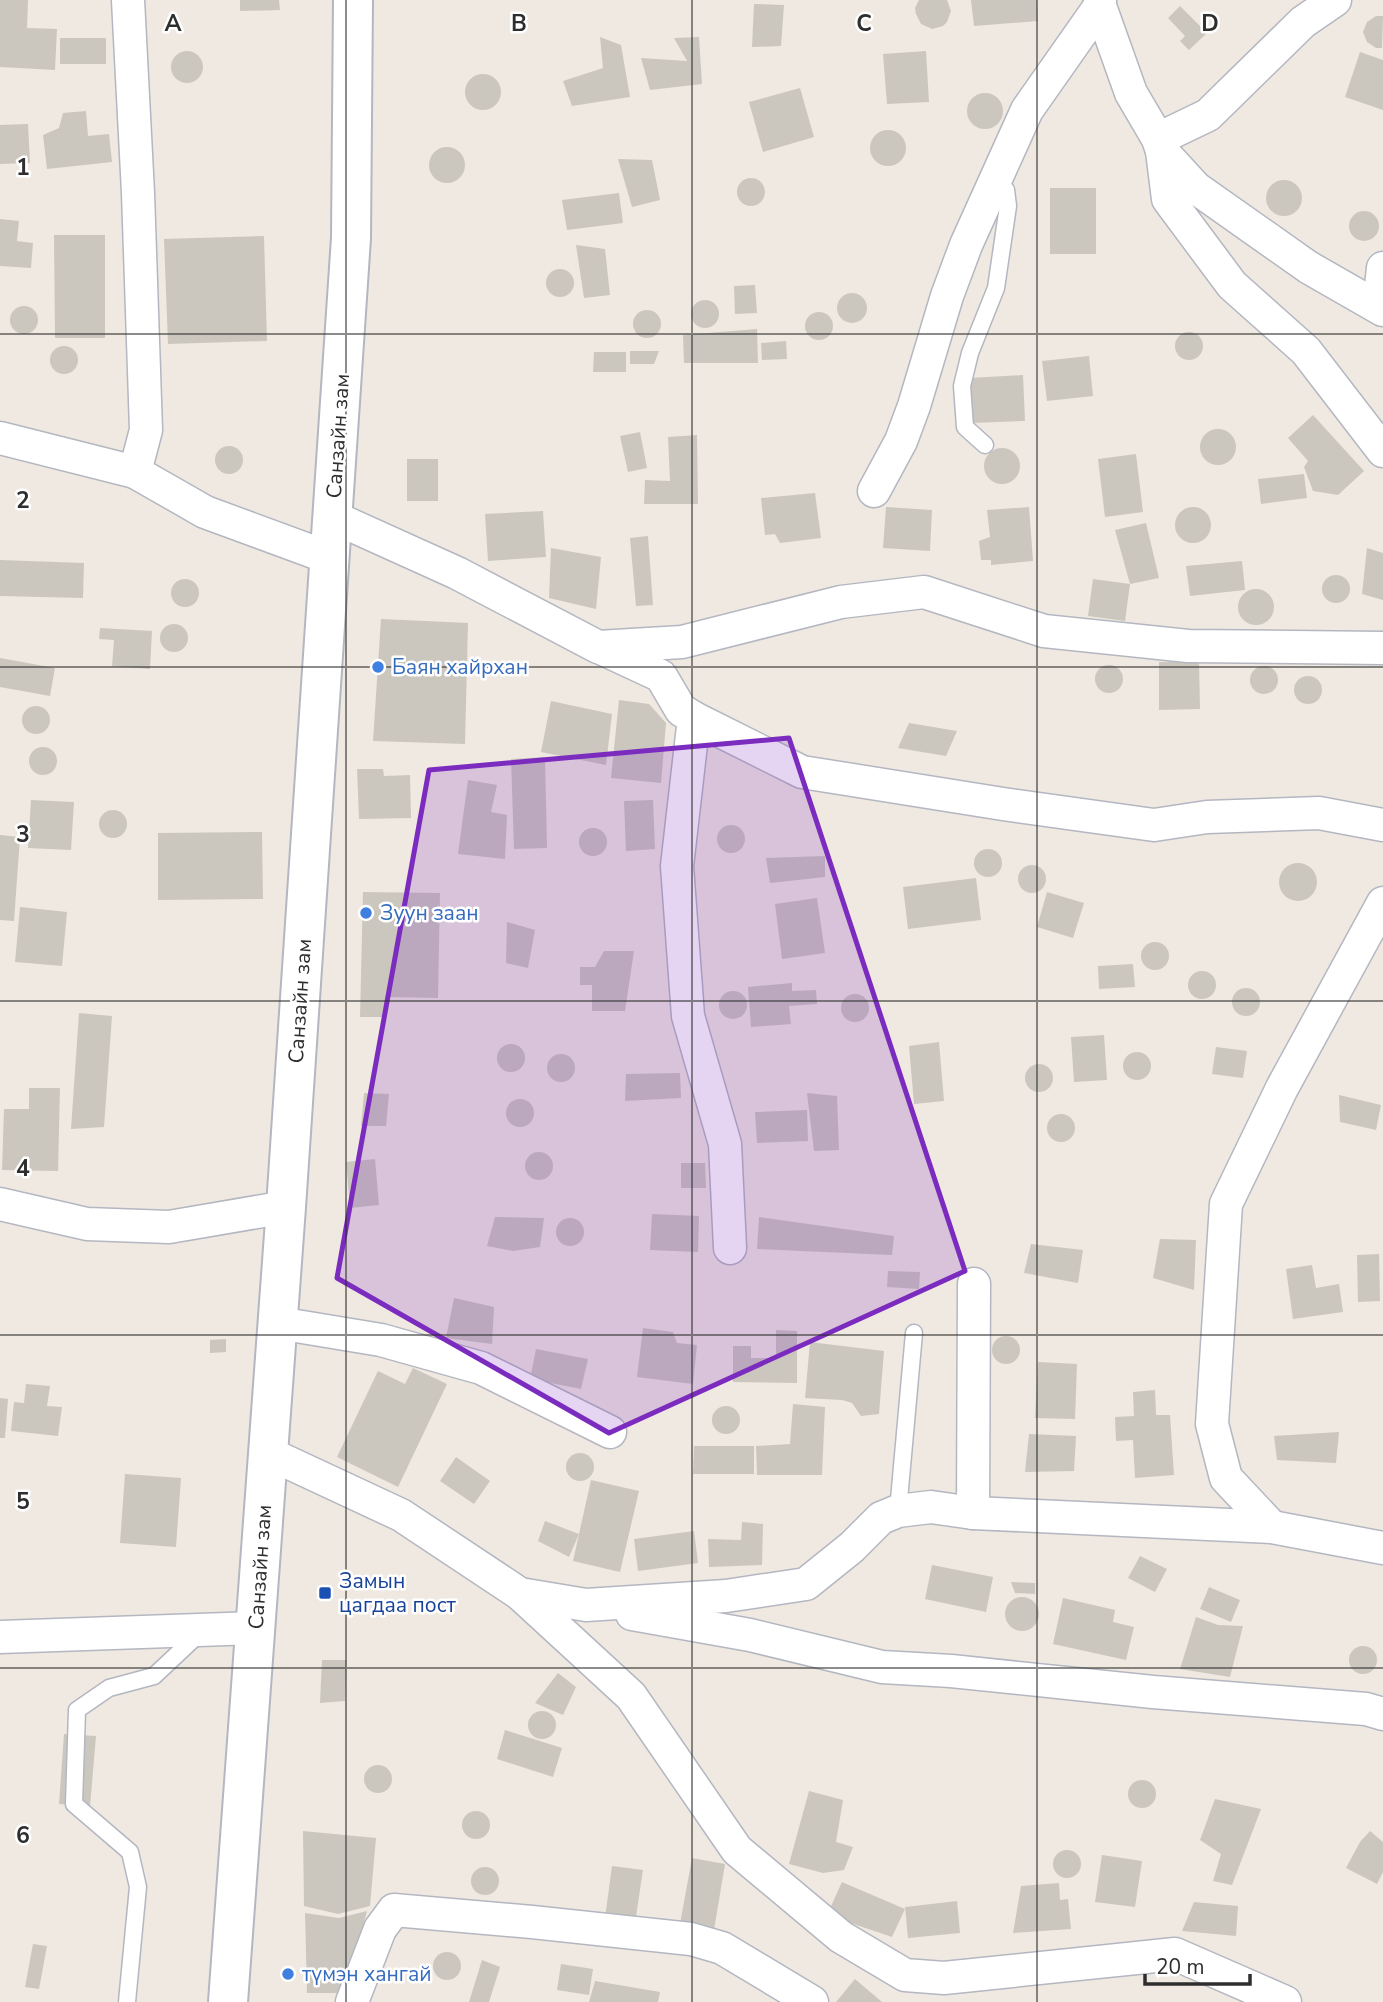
<svg xmlns="http://www.w3.org/2000/svg" width="1383" height="2002" viewBox="0 0 1383 2002" font-family="'Nunito Sans',sans-serif">
  <style>
    .building { fill: #cbc7bf }
    .lines { fill: none; stroke-linecap: round; stroke-linejoin: round }
    .service-casing { stroke: #b4b7c1; stroke-width: 19 }
    .minor-casing { stroke: #b4b7c1; stroke-width: 35 }
    .secondary-casing { stroke: #b4b7c1; stroke-width: 42 }
    .service { stroke: #fff; stroke-width: 16 }
    .minor { stroke: #fff; stroke-width: 32 }
    .secondary { stroke: #fff; stroke-width: 38 }
    .marked { fill: #7b2cbf; fill-opacity: 0.2; stroke: #7b2cbf; stroke-width: 5; stroke-linejoin: round }
    .grid { fill: none; stroke: #2e2e2e; stroke-width: 2; stroke-opacity: 0.55 }
    .shop-dot { fill: #3f7fe0; stroke: #fff; stroke-width: 2.5 }
    .transit-dot { fill: #1a4fb4; stroke: #fff; stroke-width: 2.5 }
    .labels { text-anchor: middle; stroke-width: 5; stroke-linejoin: round; paint-order: stroke }
    .street-label { font-size: 21px; fill: #2e2e2e; stroke: #fff }
    .shop-label { font-size: 21px; fill: #366cbe; stroke: #fff; text-anchor: start }
    .transit-label { font-size: 21px; fill: #164399; stroke: #fff; text-anchor: start }
    .grid-label { font-size: 23px; text-anchor: middle; font-weight: bold; fill: #2e2e2e; stroke: #fff; stroke-width: 5; stroke-linejoin: round; paint-order: stroke }
  </style>
  <rect width="100%" height="100%" fill="#efe9e1"/>
  <g class="building">
    <path d="M0,0H28L27,28L57,29L55,70L0,67Z"/>
    <path d="M240,0H279L280,10L240,11Z"/>
    <path d="M919,0H947L951,11L947,22L943,26L932,29L921,24L916,14L915,8Z"/>
    <path d="M971,0H1037L1038,21L974,26Z"/>
    <path d="M754,4L784,5L781,46L752,47Z"/>
    <path d="M1180,6L1207,33L1189,50L1180,41L1185,36L1168,18Z"/>
    <path d="M1376,16H1383L1382,48H1376L1367,42L1363,32L1367,22Z"/>
    <path d="M600,37L621,45L630,97L572,106L563,81L603,68Z"/>
    <path d="M699,37L702,84L650,90L641,58L687,61L674,38Z"/>
    <rect x="60" y="38" width="46" height="26"/>
    <path d="M926,51L929,102L887,104L883,54Z"/>
    <circle cx="187" cy="67" r="16"/>
    <path d="M1360,52L1383,60V110L1345,97Z"/>
    <circle cx="483" cy="92" r="18"/>
    <path d="M800,88L814,137L763,152L749,102Z"/>
    <circle cx="985" cy="111" r="18"/>
    <path d="M86,111L88,136L109,134L112,162L47,169L43,135L59,128L63,113Z"/>
    <path d="M28,124L30,163L0,164V125Z"/>
    <circle cx="888" cy="148" r="18"/>
    <circle cx="447" cy="165" r="18"/>
    <path d="M618,159L652,160L660,200L632,207Z"/>
    <circle cx="751" cy="192" r="14"/>
    <circle cx="1284" cy="198" r="18"/>
    <rect x="1050" y="188" width="46" height="66"/>
    <path d="M619,193L623,223L567,230L562,200Z"/>
    <circle cx="1364" cy="226" r="15"/>
    <path d="M0,219L19,221L17,241L33,243L31,268L0,266Z"/>
    <path d="M54,235H105V338H55Z"/>
    <path d="M264,236L267,341L168,344L164,239Z"/>
    <path d="M576,245L605,249L610,295L584,298Z"/>
    <circle cx="560" cy="283" r="14"/>
    <path d="M755,285L757,313L735,314L734,286Z"/>
    <circle cx="852" cy="308" r="15"/>
    <circle cx="705" cy="314" r="14"/>
    <circle cx="24" cy="320" r="14"/>
    <circle cx="647" cy="324" r="14"/>
    <circle cx="819" cy="326" r="14"/>
    <path d="M757,329L758,363H684L683,335Z"/>
    <circle cx="1189" cy="346" r="14"/>
    <path d="M786,341L787,359L762,360L761,343Z"/>
    <circle cx="64" cy="360" r="14"/>
    <path d="M630,351H659L654,364H630Z"/>
    <path d="M594,352H626V372H593Z"/>
    <path d="M1089,356L1093,396L1047,401L1042,361Z"/>
    <path d="M1023,375L1025,421L971,423L969,378Z"/>
    <path d="M1313,415L1364,471L1338,495L1313,491L1304,467L1308,461L1288,438Z"/>
    <circle cx="1218" cy="447" r="18"/>
    <path d="M640,432L647,468L628,472L620,436Z"/>
    <path d="M697,435L698,504H644L645,480L670,481L668,437Z"/>
    <circle cx="229" cy="460" r="14"/>
    <circle cx="1002" cy="466" r="18"/>
    <path d="M1136,454L1143,512L1105,517L1098,459Z"/>
    <rect x="407" y="459" width="31" height="42"/>
    <path d="M1304,474L1307,498L1261,504L1258,479Z"/>
    <path d="M815,493L821,538L780,543L775,534L765,535L761,498Z"/>
    <path d="M886,507L932,510L930,551L883,548Z"/>
    <path d="M1029,507L1033,561L991,565V560H981L979,541L990,537L987,510Z"/>
    <circle cx="1193" cy="525" r="18"/>
    <path d="M543,511L546,557L488,561L485,514Z"/>
    <path d="M1146,523L1159,578L1130,584L1115,530Z"/>
    <path d="M648,536L653,605L636,606L630,538Z"/>
    <path d="M551,548L601,557L596,609L549,598Z"/>
    <path d="M1367,548L1383,553V600L1362,594Z"/>
    <path d="M0,560L84,563L83,598L0,596Z"/>
    <path d="M1242,561L1245,590L1190,596L1186,566Z"/>
    <circle cx="1336" cy="589" r="14"/>
    <path d="M1093,579L1130,584L1125,621L1088,616Z"/>
    <circle cx="185" cy="593" r="14"/>
    <circle cx="1256" cy="607" r="18"/>
    <path d="M381,619L468,623L465,744L373,741Z"/>
    <circle cx="174" cy="638" r="14"/>
    <path d="M100,628L152,631L150,669L112,666L114,640L99,639Z"/>
    <path d="M0,658L55,668L50,696L0,687Z"/>
    <path d="M1159,662H1199L1200,709L1159,710Z"/>
    <circle cx="1109" cy="679" r="14"/>
    <circle cx="1264" cy="680" r="14"/>
    <circle cx="1308" cy="690" r="14"/>
    <path d="M619,700L649,704L666,723L661,783L611,778Z"/>
    <path d="M551,701L612,714L606,765L541,752Z"/>
    <circle cx="36" cy="720" r="14"/>
    <path d="M909,723L957,731L946,756L898,748Z"/>
    <circle cx="43" cy="761" r="14"/>
    <path d="M545,757L547,848L514,849L511,759Z"/>
    <path d="M357,769H383L384,776L410,775L411,818L359,819Z"/>
    <path d="M468,780L497,785L491,812L507,815L505,859L458,854Z"/>
    <path d="M31,800L74,802L71,850L28,848Z"/>
    <path d="M653,800L655,849L626,851L624,801Z"/>
    <circle cx="113" cy="824" r="14"/>
    <circle cx="731" cy="839" r="14"/>
    <circle cx="593" cy="842" r="14"/>
    <path d="M262,832L263,899L158,900V833Z"/>
    <path d="M0,835L20,837L14,921L0,920Z"/>
    <circle cx="988" cy="863" r="14"/>
    <path d="M825,856V877L770,883L766,858Z"/>
    <circle cx="1298" cy="882" r="19"/>
    <circle cx="1032" cy="879" r="14"/>
    <path d="M976,878L981,920L908,929L903,887Z"/>
    <path d="M363,892L440,893L438,998L386,997V1017H360Z"/>
    <path d="M1047,892L1084,903L1073,938L1037,927Z"/>
    <path d="M817,898L825,953L782,959L775,904Z"/>
    <path d="M20,907L67,912L62,966L15,962Z"/>
    <path d="M507,922L535,930L528,968L506,963Z"/>
    <circle cx="1155" cy="956" r="14"/>
    <path d="M604,951H634L625,1011H592V985H580V967H595Z"/>
    <path d="M1133,964L1135,987L1099,989L1098,966Z"/>
    <circle cx="1202" cy="985" r="14"/>
    <path d="M792,983V991L816,990L817,1004L789,1006L791,1024L751,1027L748,987Z"/>
    <circle cx="1246" cy="1002" r="14"/>
    <circle cx="733" cy="1005" r="14"/>
    <circle cx="855" cy="1008" r="14"/>
    <path d="M79,1013L112,1016L104,1127L71,1129Z"/>
    <path d="M1104,1035L1107,1080L1074,1082L1071,1037Z"/>
    <path d="M939,1042L944,1101L914,1104L909,1046Z"/>
    <circle cx="511" cy="1058" r="14"/>
    <path d="M1216,1047L1247,1051L1243,1078L1212,1074Z"/>
    <circle cx="1137" cy="1066" r="14"/>
    <circle cx="561" cy="1068" r="14"/>
    <circle cx="1039" cy="1078" r="14"/>
    <path d="M680,1073L681,1098L625,1101L626,1074Z"/>
    <path d="M29,1088H60L58,1171L2,1170L4,1109H29Z"/>
    <path d="M364,1093L389,1094L386,1126H361Z"/>
    <path d="M807,1093L837,1096L839,1150L814,1151Z"/>
    <path d="M1339,1095L1381,1105L1376,1130L1340,1122Z"/>
    <circle cx="520" cy="1113" r="14"/>
    <path d="M807,1110L808,1141L757,1143L755,1112Z"/>
    <circle cx="1061" cy="1128" r="14"/>
    <circle cx="539" cy="1166" r="14"/>
    <path d="M375,1159L379,1205L350,1208L346,1162Z"/>
    <path d="M681,1163H705L706,1188H681Z"/>
    <path d="M652,1214L699,1216L698,1252L650,1250Z"/>
    <path d="M495,1217L544,1218L540,1247L513,1251L487,1246Z"/>
    <path d="M759,1217L894,1236L892,1255L757,1249Z"/>
    <circle cx="570" cy="1232" r="14"/>
    <path d="M1160,1239L1196,1240L1194,1290L1153,1278Z"/>
    <path d="M1031,1244L1083,1250L1078,1283L1024,1273Z"/>
    <path d="M1379,1254L1380,1301L1358,1302L1357,1255Z"/>
    <path d="M1312,1265L1316,1288L1339,1284L1343,1312L1293,1319L1286,1269Z"/>
    <path d="M888,1271L920,1272L919,1289L887,1287Z"/>
    <path d="M454,1298L494,1307L492,1344L446,1338Z"/>
    <path d="M643,1328L673,1332L677,1343L697,1345L693,1384L637,1377Z"/>
    <path d="M776,1330L797,1331V1383L733,1382V1346H751V1358H776Z"/>
    <circle cx="1006" cy="1350" r="14"/>
    <path d="M226,1339V1352L210,1353V1340Z"/>
    <path d="M810,1342L884,1351L879,1414L861,1416L852,1403L842,1400L805,1398Z"/>
    <path d="M536,1349L588,1359L581,1389L530,1379Z"/>
    <path d="M1038,1362L1077,1364L1075,1419L1035,1418Z"/>
    <path d="M413,1368L447,1384L398,1487L337,1457L378,1371L405,1384Z"/>
    <path d="M26,1384L50,1386L47,1406L62,1407L58,1436L11,1431L14,1402L24,1403Z"/>
    <path d="M1155,1390L1156,1415H1170L1174,1475L1135,1478L1133,1440L1116,1441L1115,1417L1134,1416L1133,1392Z"/>
    <path d="M0,1398L8,1399L5,1438H0Z"/>
    <path d="M793,1404L825,1407L822,1475H757L756,1446L790,1444Z"/>
    <circle cx="726" cy="1420" r="14"/>
    <path d="M1339,1432L1336,1463L1277,1460L1274,1436Z"/>
    <path d="M1029,1434L1076,1436L1074,1471L1025,1472Z"/>
    <path d="M694,1446H754V1474H693Z"/>
    <circle cx="580" cy="1467" r="14"/>
    <path d="M456,1457L490,1481L474,1504L440,1481Z"/>
    <path d="M125,1474L181,1478L176,1547L120,1543Z"/>
    <path d="M591,1480L639,1491L620,1572L573,1561Z"/>
    <path d="M545,1521L579,1534L569,1557L538,1541Z"/>
    <path d="M742,1522L763,1524L762,1565L709,1567L708,1539L741,1540Z"/>
    <path d="M694,1531L698,1563L638,1571L634,1539Z"/>
    <path d="M1140,1556L1167,1569L1155,1592L1128,1578Z"/>
    <path d="M932,1565L993,1577L986,1612L925,1599Z"/>
    <path d="M1011,1582L1035,1583V1594L1015,1593Z"/>
    <path d="M1209,1587L1240,1600L1231,1622L1200,1609Z"/>
    <circle cx="1022" cy="1614" r="17"/>
    <path d="M1063,1598L1115,1610L1113,1622L1134,1627L1126,1660L1053,1644Z"/>
    <path d="M1196,1617L1218,1625L1243,1626L1230,1677L1180,1669Z"/>
    <circle cx="1363" cy="1660" r="14"/>
    <path d="M322,1660H347L345,1701L320,1703Z"/>
    <path d="M558,1673L576,1687L563,1715L535,1703Z"/>
    <circle cx="542" cy="1725" r="14"/>
    <path d="M505,1730L562,1748L553,1777L497,1759Z"/>
    <path d="M64,1734L96,1736L90,1806L59,1804Z"/>
    <circle cx="378" cy="1779" r="14"/>
    <circle cx="1142" cy="1794" r="14"/>
    <path d="M809,1791L843,1800L836,1842L853,1847L844,1870L823,1873L789,1864Z"/>
    <path d="M1215,1799L1261,1809L1232,1885L1213,1881L1221,1854L1200,1840Z"/>
    <circle cx="476" cy="1825" r="14"/>
    <path d="M303,1831L376,1838L370,1906L338,1914L304,1906Z"/>
    <path d="M1370,1831L1383,1842V1872L1377,1884L1346,1868L1360,1842Z"/>
    <circle cx="1067" cy="1864" r="14"/>
    <path d="M1102,1855L1142,1861L1135,1907L1095,1902Z"/>
    <path d="M692,1858L725,1864L714,1930L680,1924Z"/>
    <path d="M612,1866L643,1870L635,1923L605,1918Z"/>
    <circle cx="485" cy="1881" r="14"/>
    <path d="M842,1882L905,1909L892,1937L827,1915Z"/>
    <path d="M1059,1883L1060,1900L1068,1899L1071,1929L1013,1933L1021,1886Z"/>
    <path d="M957,1901L960,1933L908,1938L905,1907Z"/>
    <path d="M1194,1902L1238,1906L1236,1936L1182,1931Z"/>
    <path d="M367,1911L345,1993H307L305,1913L339,1918Z"/>
    <path d="M33,1944L47,1946L39,1989L25,1987Z"/>
    <circle cx="447" cy="1966" r="14"/>
    <path d="M482,1960L500,1967L489,2002H469Z"/>
    <path d="M561,1964L593,1969L589,1995L557,1990Z"/>
    <path d="M855,1979L882,2002H836Z"/>
    <path d="M595,1981L660,1992L658,2002H589Z"/>
  </g>
  <g class="lines">
    <g class="service-casing">
      <g id="service">
        <path d="M985,445L965,427L962,386L970,353L996,288L1008,206L1006,190L996,179"/>
        <path d="M898,1511L914,1333"/>
        <path d="M127,2002L138,1887L130,1852L74,1804L77,1710L109,1688L154,1676L202,1631"/>
      </g>
    </g>
    <g class="minor-casing">
      <g id="minor">
        <path d="M128,0L138,193L146,430L135,472L205,512L330,558"/>
        <path d="M1100,0V6L1131,93L1158,139L1162,151L1196,188L1308,267L1383,310"/>
        <path d="M1158,139L1208,115L1303,22L1335,0"/>
        <path d="M1162,151L1168,199L1232,285L1306,351L1383,451"/>
        <path d="M1375,305L1381,287L1383,268"/>
        <path d="M0,438L135,472"/>
        <path d="M874,491L901,441L914,406L947,296L966,245L1027,110L1100,6"/>
        <path d="M333,517L457,573L598,647L682,642L841,602L924,592L1044,631L1188,646L1383,648"/>
        <path d="M603,649L661,676L681,710L694,718L677,866L688,1016L725,1144L730,1248"/>
        <path d="M694,718L802,772L1003,804L1154,825L1207,817L1319,813L1383,825"/>
        <path d="M0,1204L87,1224L169,1227L286,1207"/>
        <path d="M278,1323L381,1340L481,1368L610,1432"/>
        <path d="M268,1453L401,1515L520,1594L586,1605L726,1596L806,1584L852,1547L881,1518L898,1511L931,1507L973,1513L1272,1527L1383,1548"/>
        <path d="M973,1513L974,1284"/>
        <path d="M1272,1527L1226,1478L1212,1424L1226,1204L1282,1088L1383,903"/>
        <path d="M520,1594L631,1696L737,1850L841,1937L905,1975L944,1978L1175,1954L1285,2002"/>
        <path d="M632,1614L750,1635L882,1667L951,1671L1153,1692L1366,1709L1383,1714"/>
        <path d="M0,1637L255,1628"/>
        <path d="M352,2002L380,1929L394,1910L532,1922L691,1939L722,1948L812,2002"/>
      </g>
    </g>
    <g class="secondary-casing">
      <path id="secondary" d="M228,2002L286,1207L351,238L353,0"/>
    </g>
    <use href="#service" class="service"/>
    <use href="#minor" class="minor"/>
    <use href="#secondary" class="secondary"/>
  </g>
  <path class="marked" d="M789,738L965,1271L609,1433L337,1278L429,770Z"/>
  <path class="grid" d="M346,0V2002M692,0V2002M1037,0V2002M0,334H1383M0,667H1383M0,1001H1383M0,1335H1383M0,1668H1383"/>
  <g class="shop-dot">
    <circle cx="378" cy="667" r="7"/>
    <circle cx="366" cy="913" r="7"/>
    <circle cx="288" cy="1974" r="7"/>
  </g>
  <rect class="transit-dot" x="318" y="1586" width="14" height="14" rx="3.5"/>
  <g class="labels">
    <g class="street-label">
      <text transform="translate(338 436) rotate(-86)" y="7">Санзайн зам</text>
      <text transform="translate(300 1001) rotate(-86)" y="7">Санзайн зам</text>
      <text transform="translate(260 1567) rotate(-86)" y="7">Санзайн зам</text>
    </g>
    <g class="shop-label">
      <text x="392" y="674">Баян хайрхан</text>
      <text x="380" y="920">Зуун заан</text>
      <text x="302" y="1981">түмэн хангай</text>
    </g>
    <g class="transit-label">
      <text x="339" y="1588">Замын<tspan x="339" dy="24">цагдаа пост</tspan></text>
    </g>
  </g>
  <g class="grid-label">
    <text x="173" y="31">A</text>
    <text x="519" y="31">B</text>
    <text x="864" y="31">C</text>
    <text x="1210" y="31">D</text>
    <text x="23" y="175">1</text>
    <text x="23" y="508">2</text>
    <text x="23" y="842">3</text>
    <text x="23" y="1176">4</text>
    <text x="23" y="1509">5</text>
    <text x="23" y="1843">6</text>
  </g>
  <path d="M1145 1974v10h105v-10" fill="none" stroke="#2e2e2e" stroke-width="3.5"/>
  <text x="1156" y="1974" font-size="21" fill="#2e2e2e" stroke="#ffffff" stroke-width="5" paint-order="stroke">20 m</text>
</svg>
